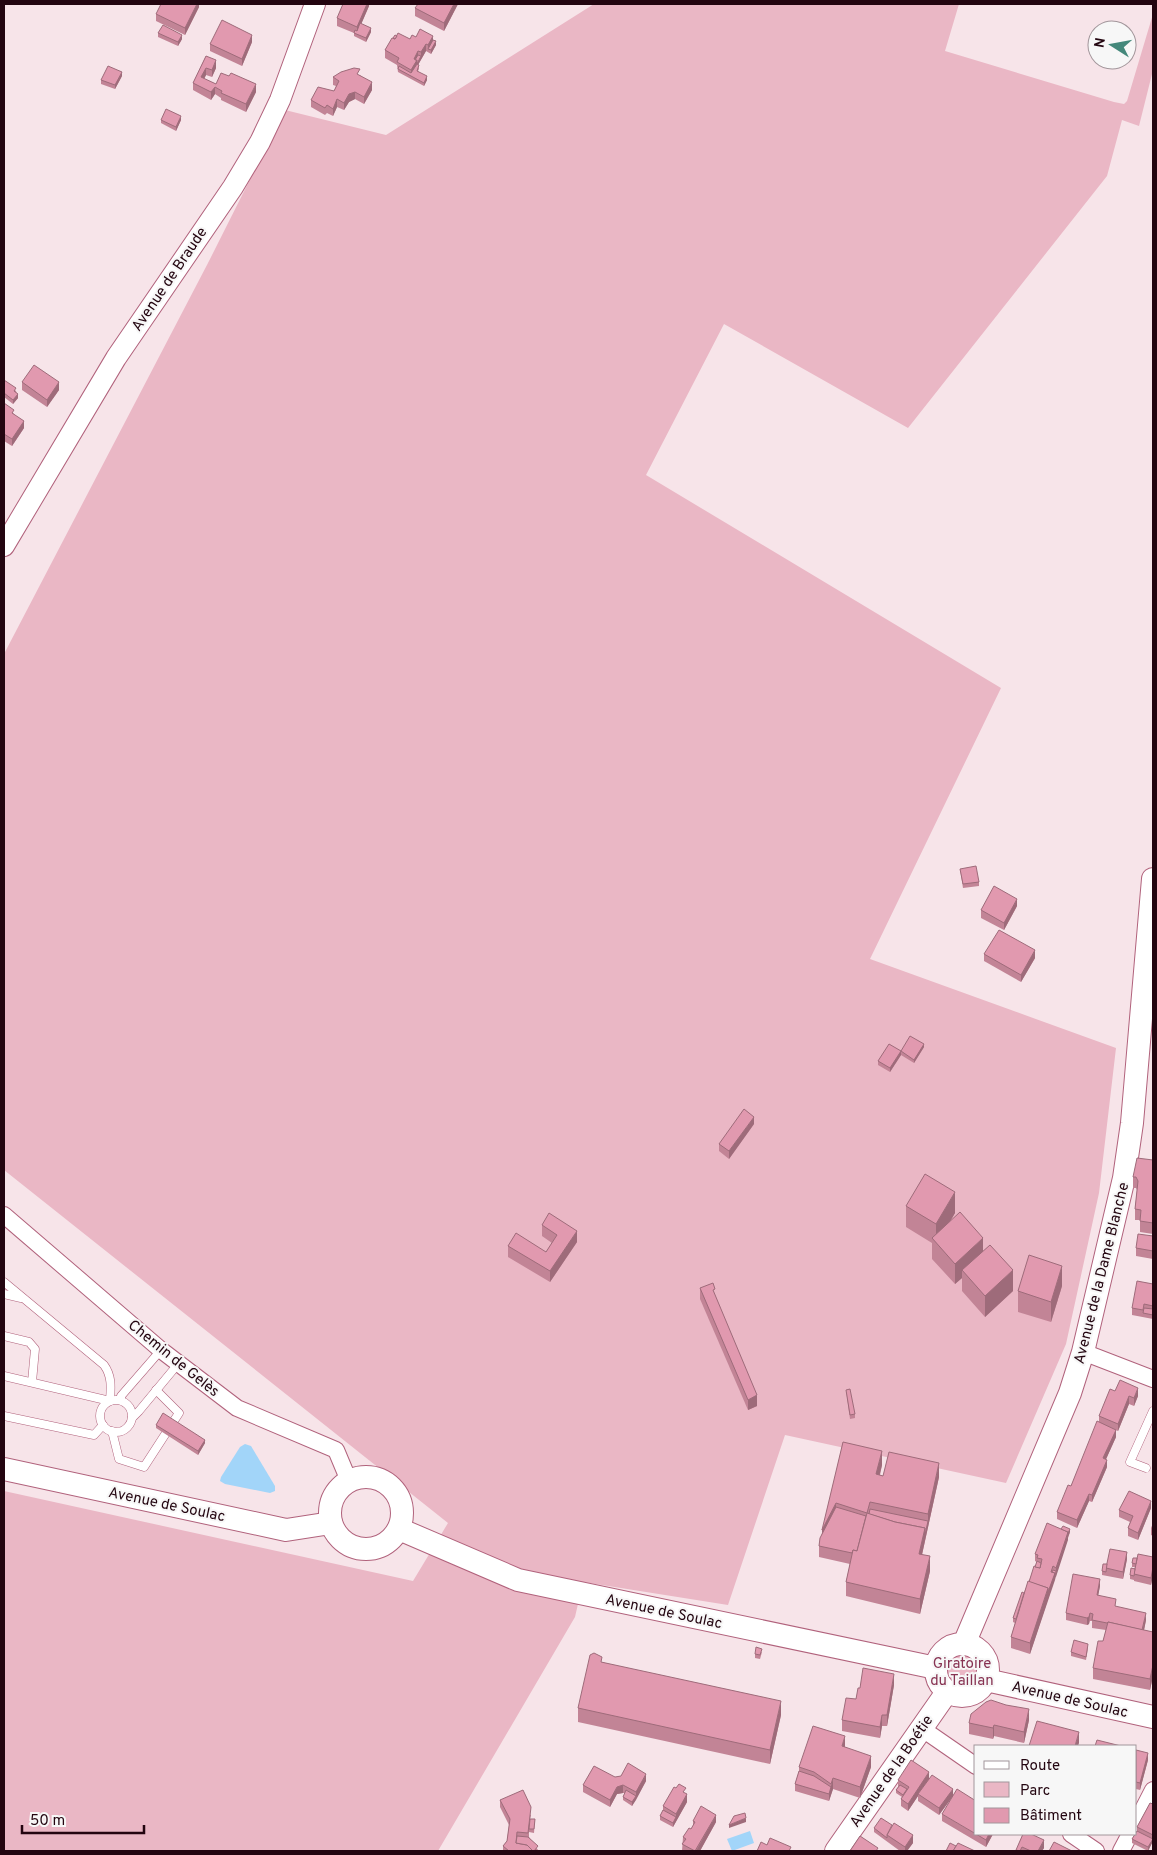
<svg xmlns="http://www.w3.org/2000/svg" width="1157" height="1855" viewBox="0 0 1157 1855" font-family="Overpass,sans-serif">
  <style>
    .green { fill: #eab7c5 }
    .water { fill: #a2d5f9 }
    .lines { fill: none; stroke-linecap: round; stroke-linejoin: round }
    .service-casing { stroke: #b1627c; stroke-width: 9 }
    .minor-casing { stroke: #b1627c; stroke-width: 18 }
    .tertiary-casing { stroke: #b1627c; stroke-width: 22 }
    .secondary-casing { stroke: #b1627c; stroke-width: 24 }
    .service { stroke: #fff; stroke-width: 8 }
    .minor { stroke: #fff; stroke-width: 16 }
    .tertiary { stroke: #fff; stroke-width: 20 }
    .secondary { stroke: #fff; stroke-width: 22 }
    .wall { fill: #c28496 }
    .shaded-wall { fill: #9e6b7a }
    .building { fill: #e199af; stroke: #9e6b7a }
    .labels { text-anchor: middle; stroke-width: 4; stroke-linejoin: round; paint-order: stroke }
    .street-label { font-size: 15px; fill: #230510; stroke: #f7f7f7 }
    .park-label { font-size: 15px; fill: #873252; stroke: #f7f7f7 }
  </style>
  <rect width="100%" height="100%" fill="#f7e4e9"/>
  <g class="green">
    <path d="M594,4H959L945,51L1114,102L1124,104L1127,101L1153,14V70L1139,126L1122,120L1107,176L908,428L724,324L646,475L1001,688L870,959L1116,1048L1099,1193L1066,1344L1006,1483L785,1435L728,1605L583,1582L575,1617L438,1851H4V1491L413,1581L448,1523L4,1170V654L208,263L285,110L386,135Z"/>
    <circle cx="962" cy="1671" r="19"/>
  </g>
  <g class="water">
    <path d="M245,1444L251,1446L275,1486V1491L270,1493L225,1484L220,1481L221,1477L240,1447Z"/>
    <path d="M750,1831L754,1843L732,1851L727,1839Z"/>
  </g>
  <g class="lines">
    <g class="service-casing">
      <g id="service">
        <path d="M4,1282L104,1365C112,1376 111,1387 110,1401L4,1376"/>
        <path d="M4,1294L21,1298"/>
        <path d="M4,1336L29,1342L35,1349L32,1382"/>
        <path d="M121,1400V1396L161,1350"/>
        <circle cx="116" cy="1416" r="16"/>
        <path d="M4,1416L94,1435L103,1425"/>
        <path d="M132,1418L139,1411L178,1364"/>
        <path d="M112,1431L119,1459L144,1467L179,1413L156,1390"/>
        <path d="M1146,1468L1130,1462L1153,1411"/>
      </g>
    </g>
    <g class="minor-casing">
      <g id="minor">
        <path d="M4,1215L161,1350L237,1408L336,1450L349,1481"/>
        <path d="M1083,1352L1153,1379"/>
        <path d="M921,1728L976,1766"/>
        <path d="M1136,1823L1153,1790"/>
        <path d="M1071,1834L1096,1851"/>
        <path d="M1121,1851L1130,1834"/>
      </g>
    </g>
    <g class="tertiary-casing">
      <path id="tertiary" d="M4,546L116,358L233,187L260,142L280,100L315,4"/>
    </g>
    <g class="secondary-casing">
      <g id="secondary">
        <path d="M4,1469L286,1530L331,1523"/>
        <circle cx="366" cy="1513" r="36"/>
        <path d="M399,1529L518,1580L936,1668"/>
        <path d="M964,1644L1070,1393L1083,1352L1124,1178L1132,1123L1153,879"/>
        <circle cx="962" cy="1670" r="26"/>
        <path d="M986,1680L1153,1717"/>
        <path d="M836,1851L947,1692"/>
      </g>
    </g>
    <use href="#service" class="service"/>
    <use href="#minor" class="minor"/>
    <use href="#tertiary" class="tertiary"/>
    <use href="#secondary" class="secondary"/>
  </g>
  <g class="wall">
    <path d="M199,4V7L185,35L156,21V14Z"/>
    <path d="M369,4V6L361,24L371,32L366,42L354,36V33L337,26V18Z"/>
    <path d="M458,4L444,31L415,16V8Z"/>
    <path d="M158,33L182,39L178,46L158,37Z"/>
    <path d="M416,37L433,40L436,45L431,54L426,51L418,65L419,69L418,71L427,80L424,86L398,72L397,65L385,58V50L393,38L410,39Z"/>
    <path d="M252,42L242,66L210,51V44Z"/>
    <path d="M206,56L216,68L212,77L206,75L204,79L216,84L256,92L246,112L221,100V98L215,94L211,100L193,90V83Z"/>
    <path d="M360,75L372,90L364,104L355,99L349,102L344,110L337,107L333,116L327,113L325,115L311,107V100L334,91L336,86L333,85V77Z"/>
    <path d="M122,76L115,89L101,84V80Z"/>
    <path d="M161,120H181L176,131L161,123Z"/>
    <path d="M4,380L16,391L18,398L13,404L4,397Z"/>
    <path d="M22,382L59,390L47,407L22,390Z"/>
    <path d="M4,403L14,414L24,428L12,446L4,441Z"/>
    <path d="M960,869L979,882V886L963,888Z"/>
    <path d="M1017,906L1004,930L981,918V910Z"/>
    <path d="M984,954L1035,958L1021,982L984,961Z"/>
    <path d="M924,1047L914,1063L901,1055L890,1072L878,1065V1061L901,1051Z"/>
    <path d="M754,1124L729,1159L719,1151V1144Z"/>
    <path d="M1153,1160V1234L1140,1232V1220H1135V1209L1137,1190L1136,1188H1133V1177Z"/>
    <path d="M906,1206L955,1213L950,1222L983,1251L1013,1291L985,1317L962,1291V1278L955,1284L932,1259V1243L906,1227Z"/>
    <path d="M542,1225L577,1242L550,1282L508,1257V1246L546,1252L552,1243L542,1236Z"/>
    <path d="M1153,1236V1259L1136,1256V1248Z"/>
    <path d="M1153,1284V1319L1132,1315V1308Z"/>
    <path d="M1062,1286L1051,1322L1018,1312V1291Z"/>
    <path d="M700,1288L715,1296L757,1406L748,1410L700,1299Z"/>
    <path d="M846,1390L855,1414V1418L850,1419Z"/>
    <path d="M1115,1391L1138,1396L1134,1406L1129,1404L1118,1431L1116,1430V1437L1106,1459L1107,1467L1092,1502L1089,1501L1077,1528L1057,1519V1512L1071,1486L1099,1422V1416Z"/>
    <path d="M156,1425L205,1443L198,1455L156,1428Z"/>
    <path d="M843,1442L882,1465L880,1475L883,1476L939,1477L922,1555L930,1571L920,1614L846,1596V1582L850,1564L819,1557V1546Z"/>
    <path d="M1151,1508L1138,1540L1128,1536V1528L1130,1522L1119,1517V1510Z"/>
    <path d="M1153,1523V1536L1151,1535V1528Z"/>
    <path d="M1070,1532L1030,1654L1011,1648V1637L1015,1623L1013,1622V1618L1037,1562L1035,1561V1554Z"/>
    <path d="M1153,1557V1574L1151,1585L1134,1581V1580L1130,1579V1575L1135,1567H1132V1563L1137,1558Z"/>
    <path d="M1127,1559L1123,1579L1102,1575V1571L1107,1564Z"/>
    <path d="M1100,1586L1098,1595L1116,1607L1146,1620L1144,1630L1153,1632V1676L1150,1690L1093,1679V1668L1103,1641L1106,1630L1092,1628V1621H1090L1089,1624L1087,1625L1066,1620V1613Z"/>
    <path d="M1088,1648L1086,1660L1071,1656V1652Z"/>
    <path d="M762,1652L760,1659L755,1658V1654Z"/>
    <path d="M602,1662L781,1715L770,1764L578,1722V1708Z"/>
    <path d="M894,1685L887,1726H882L880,1738L842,1731V1720L856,1699L860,1688Z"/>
    <path d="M1029,1720L1024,1743L994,1736L993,1739L969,1734V1723Z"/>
    <path d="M845,1747L871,1767L860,1798L833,1789L829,1801L795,1791V1784L799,1771V1767Z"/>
    <path d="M1136,1750L1148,1760L1140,1790L1136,1789Z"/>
    <path d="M615,1777L646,1781L632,1806L623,1800V1797L625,1793H623L617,1794L610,1807L583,1792V1785Z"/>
    <path d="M929,1778L953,1796L939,1815L918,1801V1796L908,1811L901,1806V1799L902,1797L896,1793V1790L898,1787V1780Z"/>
    <path d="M686,1794L687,1802L673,1827L660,1820V1816L663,1810V1806Z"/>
    <path d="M500,1800L531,1815L530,1819H535L534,1833L529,1832V1837L538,1850L537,1851H503V1846L507,1841L509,1825L500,1807Z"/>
    <path d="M1150,1803L1153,1841L1148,1851L1132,1843V1839L1137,1831V1827Z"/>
    <path d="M942,1814L976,1834H993L986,1847L942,1821Z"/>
    <path d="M693,1821L716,1822L700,1851H682L683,1837L691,1829L693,1826Z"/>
    <path d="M874,1828L913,1843L907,1851H900L874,1832Z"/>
    <path d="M1023,1834L1044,1848L1042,1851H1016Z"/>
  </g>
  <g class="shaded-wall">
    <path d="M197,4H199V7L185,35V28Z"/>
    <path d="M367,4H369V6L357,34V27Z"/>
    <path d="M454,4H458L444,31V23Z"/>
    <path d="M371,28V32L366,42V38Z"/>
    <path d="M182,35V39L178,46V42Z"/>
    <path d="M252,35V42L242,66V59Z"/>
    <path d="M433,36V44L428,49V52V45Z"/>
    <path d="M436,41V45L431,54V50Z"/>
    <path d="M426,44V51L411,77V70L414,59L418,51V58L421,56V52Z"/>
    <path d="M216,60V68L212,77V70Z"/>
    <path d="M206,68V75L201,85V77Z"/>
    <path d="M122,72V76L115,89V85Z"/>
    <path d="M427,76V80L424,86V83Z"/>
    <path d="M372,82V90L364,104V97Z"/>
    <path d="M256,84V92L246,112V104Z"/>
    <path d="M215,87V94L211,100V92Z"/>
    <path d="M355,92V99L349,102L344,110V103L349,94Z"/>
    <path d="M337,99V107L333,116V109Z"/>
    <path d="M181,116V120L176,131V127Z"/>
    <path d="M59,382V390L47,407V400Z"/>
    <path d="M18,394V398L13,404V400Z"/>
    <path d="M24,421V428L12,446V439Z"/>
    <path d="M1017,899V906L1004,930V923Z"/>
    <path d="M1035,950V958L1021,982V975Z"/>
    <path d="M924,1044V1047L914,1063V1060Z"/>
    <path d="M901,1051V1055L890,1072V1068Z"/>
    <path d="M754,1117V1124L729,1159V1151Z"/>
    <path d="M955,1192V1213L937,1243L936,1242V1224Z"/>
    <path d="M577,1231V1242L550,1282V1271Z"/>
    <path d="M983,1238V1259L962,1270V1278L955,1284V1264Z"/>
    <path d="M1062,1266V1286L1051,1322V1302Z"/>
    <path d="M1013,1270V1291L985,1317V1296Z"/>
    <path d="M1138,1388V1396L1134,1406V1398Z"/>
    <path d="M757,1395V1406L748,1410V1400Z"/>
    <path d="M1129,1396V1404L1118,1431V1424Z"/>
    <path d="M1116,1430V1437L1103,1466V1458Z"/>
    <path d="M205,1440V1443L198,1455V1451Z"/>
    <path d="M882,1451V1465L876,1489V1474Z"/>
    <path d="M1107,1460V1467L1092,1502V1495Z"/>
    <path d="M939,1463V1477L919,1568V1554L925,1528L928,1521V1514Z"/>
    <path d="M1089,1494V1501L1077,1528V1520Z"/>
    <path d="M1151,1501V1508L1138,1540V1533Z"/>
    <path d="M836,1503V1518L822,1544V1530Z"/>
    <path d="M1070,1529V1532L1068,1537V1540L1055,1580L1056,1568L1068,1532Z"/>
    <path d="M1127,1552V1559L1123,1579V1572Z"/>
    <path d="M930,1556V1571L920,1614V1599Z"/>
    <path d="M1153,1567V1574L1151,1585V1578Z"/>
    <path d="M1055,1573V1580L1030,1654V1643L1048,1588Z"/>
    <path d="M1100,1579V1586L1097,1602V1595Z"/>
    <path d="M1090,1613L1089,1624L1087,1625V1618Z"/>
    <path d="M1146,1613V1620L1142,1640V1633Z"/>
    <path d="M1153,1665V1676L1150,1690V1679Z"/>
    <path d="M894,1674V1685L887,1726V1715Z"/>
    <path d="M781,1701V1715L770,1764V1750Z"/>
    <path d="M1029,1709V1720L1024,1743V1732Z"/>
    <path d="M882,1715V1726L880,1738V1727Z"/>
    <path d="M994,1725V1736L993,1739V1728Z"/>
    <path d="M1079,1732V1743L1078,1746H1075Z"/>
    <path d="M845,1736V1747L842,1757V1746Z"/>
    <path d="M1148,1753V1760L1140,1790V1783Z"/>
    <path d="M871,1756V1767L860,1798V1787Z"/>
    <path d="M929,1772V1779L918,1794V1796L908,1811V1804Z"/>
    <path d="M646,1774V1781L636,1800V1792Z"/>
    <path d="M833,1778V1789L829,1801V1794Z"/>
    <path d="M623,1785V1793L617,1794L610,1807V1800L617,1787Z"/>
    <path d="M953,1789V1796L939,1815V1808Z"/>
    <path d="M687,1794V1802L673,1827V1823L676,1817V1814Z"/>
    <path d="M636,1796V1800L632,1806V1802Z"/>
    <path d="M716,1815V1822L700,1851H696Z"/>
    <path d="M746,1818V1822L729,1828V1825Z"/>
    <path d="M989,1834H993L986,1847V1840Z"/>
    <path d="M1153,1834V1841L1148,1851V1847L1153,1839Z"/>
    <path d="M913,1835V1843L907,1851H905V1847Z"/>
    <path d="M1044,1840V1848L1042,1851H1038Z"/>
  </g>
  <g class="building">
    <path d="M161,4H197L185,28L156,14Z"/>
    <path d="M343,4H367L357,27L337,18Z"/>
    <path d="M418,4H454L444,23L415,8Z"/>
    <path d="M222,20L252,35L242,59L210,44Z"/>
    <path d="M360,23L371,28L366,38L354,33L355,30L357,31Z"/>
    <path d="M163,25L182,35L178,42L158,33Z"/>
    <path d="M420,29L433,36L428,45L426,44L421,52L418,51L414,59L417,60L411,70L397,62L399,58L385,50L392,38L395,39L398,33L410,39L412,35L416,37Z"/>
    <path d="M395,35L397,36L395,39L393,38Z"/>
    <path d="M433,40L436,41L431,50L428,49Z"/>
    <path d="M418,55L421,56L417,64V60H415Z"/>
    <path d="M206,56L216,60L212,70L206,68L201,77L216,84L221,73L229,76L231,73L256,84L246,104L221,93L222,91L215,87L211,92L193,83Z"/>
    <path d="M417,64L419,65L417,71L427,76L424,83L398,69L399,66L411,73Z"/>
    <path d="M108,66L122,72L115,85L101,80Z"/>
    <path d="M354,68L360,69L357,74L372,82L364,97L355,92L349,94L344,103L337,99L333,109L327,105L325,108L311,100L318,87L334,91L339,81L333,77L341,72Z"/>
    <path d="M166,109L181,116L176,127L161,120Z"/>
    <path d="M34,365L59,382L47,400L22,382Z"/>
    <path d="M4,380L16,388L14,391L18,394L13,400L4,393Z"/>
    <path d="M4,403L14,410L12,413L24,421L12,439L4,434Z"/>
    <path d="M976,866L979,882L963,884L960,869Z"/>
    <path d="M994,886L1017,899L1004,923L981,910Z"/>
    <path d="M999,930L1035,950L1021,975L984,954Z"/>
    <path d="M910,1036L924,1044L914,1060L901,1051Z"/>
    <path d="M889,1044L901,1051L890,1068L878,1061Z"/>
    <path d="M744,1109L754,1117L729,1151L719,1144Z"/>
    <path d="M1137,1158L1153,1160V1223L1140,1221L1141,1210L1135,1209L1138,1181L1136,1177H1133Z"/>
    <path d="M925,1174L955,1192L936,1224L906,1206Z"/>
    <path d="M960,1212L983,1238L955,1264L932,1238Z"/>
    <path d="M549,1213L577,1231L550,1271L508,1246L516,1233L546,1252L557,1235L542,1225Z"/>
    <path d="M1138,1234L1153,1236V1251L1136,1248Z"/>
    <path d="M990,1245L1013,1270L985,1296L962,1270Z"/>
    <path d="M1029,1255L1062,1266L1051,1302L1018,1291Z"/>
    <path d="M1137,1281L1153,1284V1306L1144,1304L1143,1310L1132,1308Z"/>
    <path d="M713,1283L715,1289L713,1290L757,1395L748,1400L700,1288Z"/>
    <path d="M1144,1308L1153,1309V1315L1143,1313Z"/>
    <path d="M1120,1380L1138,1388L1134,1398L1129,1396L1118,1424L1099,1416L1110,1389L1115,1391Z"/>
    <path d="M850,1389L855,1414L850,1415L846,1390Z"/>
    <path d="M163,1413L205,1440L198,1451L156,1425Z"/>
    <path d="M1097,1421L1116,1430L1103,1458L1107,1460L1092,1495L1089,1494L1077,1520L1057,1512L1068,1485L1071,1486Z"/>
    <path d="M843,1442L882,1451L876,1474L883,1476L889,1452L939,1463L928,1514L870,1502L867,1513L836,1503L822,1530Z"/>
    <path d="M1129,1491L1151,1501L1138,1533L1128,1528L1133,1516L1119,1510Z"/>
    <path d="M836,1507L866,1516L857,1551L853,1550L852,1553L819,1546L820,1538Z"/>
    <path d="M870,1509L928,1521L925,1535V1528L895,1522L869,1514Z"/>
    <path d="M867,1513L895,1522L925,1528L919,1554L930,1556L920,1599L846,1582L853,1550L857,1551Z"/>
    <path d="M1047,1523L1068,1532L1056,1568L1053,1566L1051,1572L1055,1573L1048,1592V1588L1029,1582L1034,1566L1040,1568L1042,1559L1037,1558L1038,1555L1035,1554Z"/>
    <path d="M1063,1526L1070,1529L1068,1533V1532L1061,1529Z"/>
    <path d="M1110,1549L1127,1552L1123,1572L1106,1568Z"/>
    <path d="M1138,1554L1153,1557V1567L1151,1578L1134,1574Z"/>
    <path d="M1133,1558H1137L1136,1564L1132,1563Z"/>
    <path d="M1037,1561L1041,1563L1040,1568L1035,1567Z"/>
    <path d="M1103,1564H1107L1106,1572L1102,1571Z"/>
    <path d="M1131,1568L1135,1569L1134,1576L1130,1575Z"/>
    <path d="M1053,1570L1056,1571L1055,1577V1573L1052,1572Z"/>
    <path d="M1073,1574L1100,1579L1097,1595L1116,1599L1115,1606L1146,1613L1142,1630L1108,1622L1107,1623L1092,1620L1093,1614L1090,1613L1089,1617L1087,1618L1066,1613Z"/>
    <path d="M1028,1581L1048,1588L1030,1643L1011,1637Z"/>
    <path d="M1022,1592L1024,1593L1016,1619L1013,1618Z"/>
    <path d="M1108,1622L1153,1632V1665L1150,1679L1093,1668L1098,1641H1103Z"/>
    <path d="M1074,1640L1088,1644L1086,1657L1071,1652Z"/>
    <path d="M756,1647L762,1649L760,1655L755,1654Z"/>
    <path d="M594,1653L602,1657L601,1662L781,1701L770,1750L578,1708L590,1655Z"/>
    <path d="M863,1668L894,1674L887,1715H882L880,1727L842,1720L846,1698L856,1699L858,1688H860Z"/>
    <path d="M991,1700L1006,1705L1029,1709L1024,1732L994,1725L993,1728L969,1723L971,1714L986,1702Z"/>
    <path d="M1037,1721L1079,1732L1075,1746H1029Z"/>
    <path d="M813,1726L845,1736L842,1746L871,1756L860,1787L833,1778L831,1784L814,1772L799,1767Z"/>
    <path d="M1097,1740L1121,1746H1095Z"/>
    <path d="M1136,1750L1148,1753L1140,1783L1136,1782Z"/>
    <path d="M911,1760L929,1772L908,1804L901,1799L909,1787L898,1780Z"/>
    <path d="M628,1763L646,1774L636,1792L623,1785L617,1787L610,1800L583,1785L594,1766L615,1777L621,1776Z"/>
    <path d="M799,1771L814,1776L831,1787L829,1794L795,1784Z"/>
    <path d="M932,1775L953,1789L939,1808L918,1794Z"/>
    <path d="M679,1784L686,1788L683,1792L687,1794L676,1814L663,1806L674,1787L676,1788Z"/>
    <path d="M900,1785L907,1789L903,1795L896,1790Z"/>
    <path d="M957,1789L976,1801V1834L942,1814Z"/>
    <path d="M523,1790L531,1807L528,1833L517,1832L516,1843L527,1845L532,1850L531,1851H509L503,1846L507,1841L510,1819L500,1800Z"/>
    <path d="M626,1790L636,1796L632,1802L623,1797Z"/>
    <path d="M1150,1803L1153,1804V1835L1137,1827Z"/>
    <path d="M701,1806L716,1815L695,1851L682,1844L686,1839L683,1837L689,1828L691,1829L695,1822L693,1821Z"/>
    <path d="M663,1810L676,1817L673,1823L660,1816Z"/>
    <path d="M745,1813L746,1818L729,1825L734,1816Z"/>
    <path d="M881,1818L892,1825L887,1835V1838L874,1828Z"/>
    <path d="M530,1819H535L534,1829H529Z"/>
    <path d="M894,1823L913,1835L905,1847L887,1835Z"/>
    <path d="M1137,1831L1153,1839L1148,1847L1132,1839Z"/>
    <path d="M976,1834H989L986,1840Z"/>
    <path d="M1023,1834H1031L1044,1840L1038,1851H1031L1022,1847L1020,1851L1016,1850Z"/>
    <path d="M517,1836L528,1837L538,1846L534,1851H532V1850L527,1845L516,1843Z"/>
    <path d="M860,1836L878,1848L876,1851H850Z"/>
    <path d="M770,1838L791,1847L789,1851H757L761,1842L767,1845Z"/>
    <path d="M1054,1842L1072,1851H1049Z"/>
    <path d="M950,1843L956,1846L953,1851H946Z"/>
    <path d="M958,1843L975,1851H953Z"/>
  </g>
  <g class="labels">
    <g class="street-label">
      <text transform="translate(169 279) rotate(-56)" y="5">Avenue de Braude</text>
      <text transform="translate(1101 1273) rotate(-76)" y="5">Avenue de la Dame Blanche</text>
      <text transform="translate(174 1358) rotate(39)" y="5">Chemin de Gelès</text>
      <text transform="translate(167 1504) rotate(12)" y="5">Avenue de Soulac</text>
      <text transform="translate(664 1611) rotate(12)" y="5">Avenue de Soulac</text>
      <text transform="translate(1070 1699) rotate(13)" y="5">Avenue de Soulac</text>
      <text transform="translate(891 1771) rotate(-55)" y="5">Avenue de la Boétie</text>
    </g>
    <g class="park-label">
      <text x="962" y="1668">Giratoire<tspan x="962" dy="17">du Taillan</tspan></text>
    </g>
  </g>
  <rect width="1157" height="1855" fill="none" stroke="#230510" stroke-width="10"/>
  <rect x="974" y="1745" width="162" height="90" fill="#f7f7f7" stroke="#a2969b"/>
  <rect x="984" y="1761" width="25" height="8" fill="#ffffff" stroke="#a2969b"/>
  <text x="1020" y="1770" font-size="15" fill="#230510">Route</text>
  <rect x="984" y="1782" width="25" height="15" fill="#eab7c5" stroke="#a2969b"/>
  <text x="1020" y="1795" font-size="15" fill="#230510">Parc</text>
  <rect x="984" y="1808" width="25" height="15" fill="#e199af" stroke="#a2969b"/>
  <text x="1020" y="1820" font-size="15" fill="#230510">Bâtiment</text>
  <g transform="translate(1112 45) rotate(281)"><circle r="24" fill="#f7f7f7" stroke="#a2969b"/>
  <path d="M0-4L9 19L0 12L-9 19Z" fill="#44887b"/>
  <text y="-8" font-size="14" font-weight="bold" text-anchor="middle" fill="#230510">N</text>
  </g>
  <path d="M22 1825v8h122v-8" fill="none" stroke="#230510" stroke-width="2.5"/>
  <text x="30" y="1825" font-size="15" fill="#230510" stroke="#f7f7f7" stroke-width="4" paint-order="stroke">50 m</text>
</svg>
